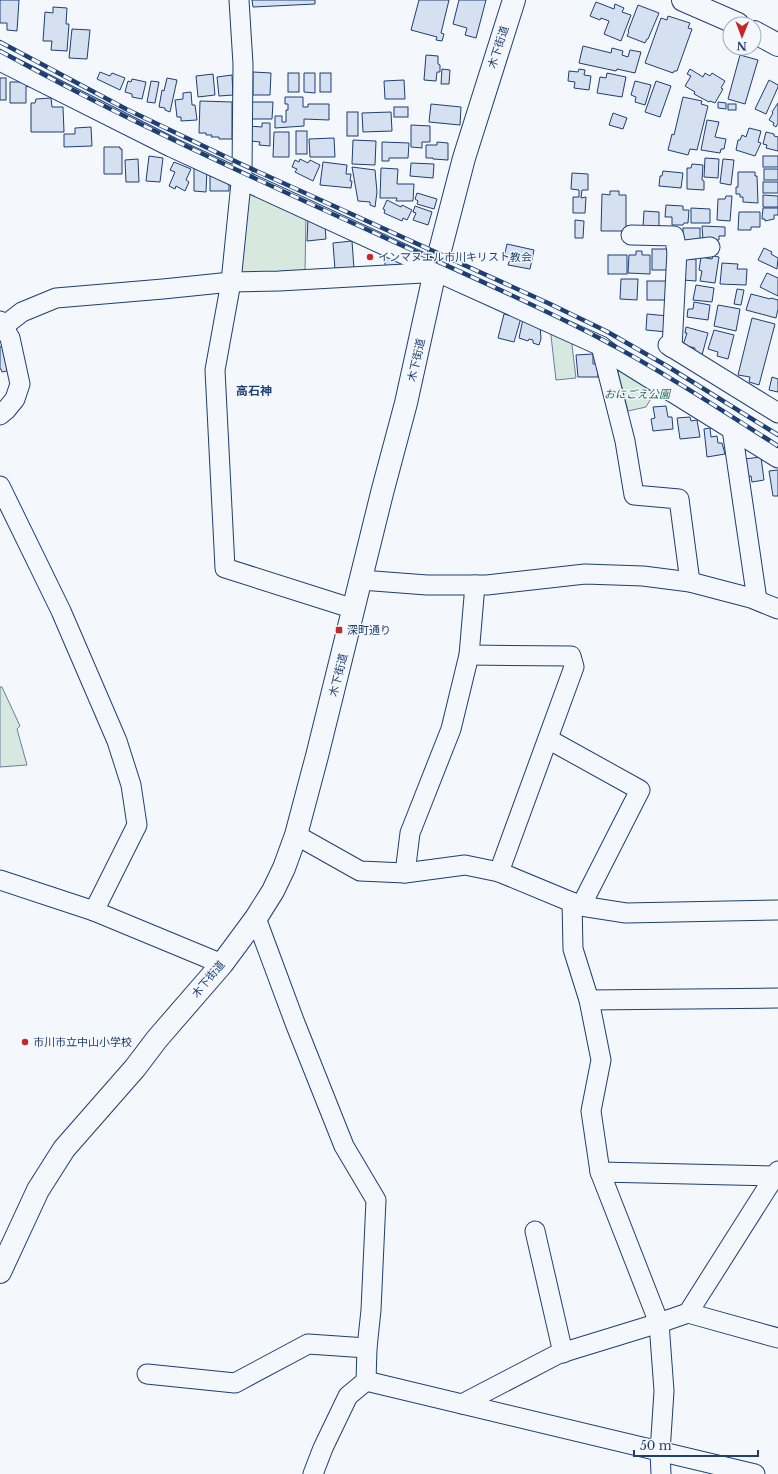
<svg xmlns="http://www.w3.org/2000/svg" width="778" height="1474" viewBox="0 0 778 1474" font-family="'Libre Baskerville','Noto Sans JP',serif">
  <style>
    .green { fill: #d7e8df; stroke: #687fa3 }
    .building { fill: #d5e0f0; stroke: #1d3f73 }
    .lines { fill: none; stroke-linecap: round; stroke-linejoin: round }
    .minor-casing { stroke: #1d3f73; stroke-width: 21 }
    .major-casing { stroke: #1d3f73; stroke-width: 24 }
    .highway-casing { stroke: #1d3f73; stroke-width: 24 }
    .minor { stroke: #f4f7fb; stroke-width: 19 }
    .major { stroke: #f4f7fb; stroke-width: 22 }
    .highway { stroke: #f4f7fb; stroke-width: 22 }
    .rail-casing { stroke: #1d3f73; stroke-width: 4.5 }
    .rail { stroke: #f4f7fb; stroke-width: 3; stroke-dasharray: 9; stroke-linecap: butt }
    .poi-dot { fill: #c62828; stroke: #f4f7fb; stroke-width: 1.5 }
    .labels { text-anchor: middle; stroke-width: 3; stroke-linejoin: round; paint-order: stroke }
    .street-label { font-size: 11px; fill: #1d3f73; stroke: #f4f7fb }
    .poi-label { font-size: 11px; fill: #1d3f73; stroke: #f4f7fb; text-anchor: start }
    .park-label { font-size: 11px; font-style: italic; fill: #2c6c60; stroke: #f4f7fb }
    .neighbourhood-label { font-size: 12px; font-weight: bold; fill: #1d3f73; stroke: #f4f7fb }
  </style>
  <rect width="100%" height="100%" fill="#f4f7fb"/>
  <g class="green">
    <path d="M247,188L306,213L305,274L245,276L238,272Z"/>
    <path d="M550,327L571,337L576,378L556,380Z"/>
    <path d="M623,368L656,390L646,407L628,411L618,372Z"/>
    <path d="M0,687H2L20,726L17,729L27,765L0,767Z"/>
  </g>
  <g class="building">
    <path d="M0,0H19L17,31L7,30V23H0Z"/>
    <path d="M252,0H315V4L253,7Z"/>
    <path d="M419,0H449L441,33L444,34L442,41L436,40L437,37L411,30Z"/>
    <path d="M459,0H486L476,38L465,35L467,28L453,24Z"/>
    <path d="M596,2L614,9L615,4L624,8L622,12L631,15L621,41L604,34L609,21L601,18L600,20L590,16Z"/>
    <path d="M638,5L659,13L648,39H647L645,43L627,36L629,32L628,31Z"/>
    <path d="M53,7L67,8L66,24H69L67,51L51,50L52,41H43L45,12L53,13Z"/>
    <path d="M668,16L690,23L688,28L692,29L677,71H674L673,73L645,63L661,18L667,20Z"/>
    <path d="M72,29L90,30L87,59L69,58Z"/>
    <path d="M583,46L611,53L612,48L623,51L622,55L628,57L630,50L641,52L635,73L617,69L616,71L579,63Z"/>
    <path d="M426,55L438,56V64L440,65V72H437L436,81L424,80Z"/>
    <path d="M740,55L758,60L745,104L728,99Z"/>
    <path d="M442,69L450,70L449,84H441Z"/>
    <path d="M579,69L585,70L584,75L591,76L589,90L574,88L575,82L568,81L569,71L578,72Z"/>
    <path d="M690,69L703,77L705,73L710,76L712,73L725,81L721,88L723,89L715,103L710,101L709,102L694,94L695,92L685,86L691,76L687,74Z"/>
    <path d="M100,72L110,76L112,73L125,78L120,90L97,79Z"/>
    <path d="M253,72L271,73L270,95H253Z"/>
    <rect x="288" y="73" width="11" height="19"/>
    <path d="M304,73H315V93L304,92Z"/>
    <rect x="320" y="73" width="11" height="19"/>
    <path d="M607,73L626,77L622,97L597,93L600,77L606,78Z"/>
    <path d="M213,74L215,95L198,97L196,76Z"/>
    <path d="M232,75L233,95L219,96L217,77Z"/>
    <rect x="0" y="78" width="6" height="22"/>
    <path d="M167,78L177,80L170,112L165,110V108L159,107L162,90L164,91Z"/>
    <path d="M132,79L146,82L142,99L132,97V94L125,92L128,81L131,82Z"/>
    <path d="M404,80L405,99H385L384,81Z"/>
    <path d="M769,80L778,85V87L766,114L755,109Z"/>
    <path d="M151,81L159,82L155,103L147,102Z"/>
    <path d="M635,81L651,85L645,105L635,102L636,97L631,95Z"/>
    <path d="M656,81L671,86L660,117L645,112Z"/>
    <path d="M10,82H29V87L26,86V103H10Z"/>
    <path d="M191,92L192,105H195L197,120L181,121V117H177L175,100L183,99V93Z"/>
    <path d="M285,97H303V107H308V104H329V120L304,119V126L275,128V116H282V122H286V110H288V104H285Z"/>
    <path d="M683,97L702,101L701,104L708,106L697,150L690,149L688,155L668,150L672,134L674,135Z"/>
    <path d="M51,98L52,107H63L64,132H31V103H35L36,99Z"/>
    <path d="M200,101L232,102V139H219V137H211L212,135H206V133H199Z"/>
    <path d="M250,102H273L272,119H250Z"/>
    <path d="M718,102L726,103V109L718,108Z"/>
    <path d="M778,103V123L776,127L773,125L774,123L769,120L773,113L772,112Z"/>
    <path d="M431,104L461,107L460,125L429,122Z"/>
    <rect x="728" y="104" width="8" height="6"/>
    <rect x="394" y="107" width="14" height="10"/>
    <rect x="347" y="112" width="11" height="24"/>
    <path d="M391,112L392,131L363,132L362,113Z"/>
    <path d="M613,113L627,118L623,129L609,125Z"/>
    <path d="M707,120L719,122L715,137L726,139L724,149H721L720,153L701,150Z"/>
    <path d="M262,123H270V146L259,145L260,142L251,141L248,126L262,127Z"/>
    <path d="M411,125L430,126V142H422V148L411,147Z"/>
    <path d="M91,127L92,146L64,147V134H75V128Z"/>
    <path d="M749,128L761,131L758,142L761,143L755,156L736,150L738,140H740L742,135L746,137Z"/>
    <rect x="296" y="131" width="11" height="23"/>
    <path d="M274,132H289V157H273Z"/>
    <path d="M766,132L774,134V136L778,137V151L766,148L767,145L763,144Z"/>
    <path d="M334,138L335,157H310L309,139Z"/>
    <path d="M353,140L376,141L375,165L352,164Z"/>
    <path d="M382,142L409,143L408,158H389V161H382Z"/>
    <path d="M437,142L448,143V160L433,159V158H426V145H437Z"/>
    <path d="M104,147H120V149H122V174H104Z"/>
    <path d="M149,156L163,158L160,182L146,181Z"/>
    <rect x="763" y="156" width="15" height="11"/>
    <path d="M705,158L719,159L718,178L704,177Z"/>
    <path d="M138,159L139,182H126L125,160Z"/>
    <path d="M300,159L308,163L310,160L320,165L313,181L295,172L297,169L292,167L295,160L299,162Z"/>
    <path d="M723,159L734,160L731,185L720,183Z"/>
    <path d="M174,162L191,169L186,180L189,182L185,191L176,186L175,189L169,186L175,172L170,170Z"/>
    <path d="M323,162L347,165L346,174H351L350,181H352L351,188L320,185Z"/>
    <path d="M411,163L434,164L433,178L410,176Z"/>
    <path d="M692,164L703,165L702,180L704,181V190L687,189V168H691Z"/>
    <path d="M352,167L375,170L377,192L375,207L370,205V202L358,201Z"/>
    <path d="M194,168H207L206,192L194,191Z"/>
    <path d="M381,168L398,169L397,184H414L413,201H396L397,198H380Z"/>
    <rect x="764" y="169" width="14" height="11"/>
    <path d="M663,171L683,173L681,188L659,186L660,176H662Z"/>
    <path d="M738,172H755V176H757L758,203L743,202V197H740V194H736V187H738Z"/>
    <path d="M572,173L588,174V190H582L581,198L586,197L585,213H573V197H579V190L571,189Z"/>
    <path d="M210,175L229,182V191H210Z"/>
    <rect x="763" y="182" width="15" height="11"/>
    <path d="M610,191H619V195H626V231H601L602,194L610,195Z"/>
    <path d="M417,193L437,199L434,209L417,204L418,201L415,199Z"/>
    <path d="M763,195L778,196V207H763Z"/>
    <path d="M726,196H732L730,221L717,220L718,199H725Z"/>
    <path d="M387,200L401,207L402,205L412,210L407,220L403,218L402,221L384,213L385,210L383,209Z"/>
    <path d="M666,205L683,206V210H689L688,223H684L683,225H672V217H665Z"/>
    <path d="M415,206L432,212L428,225L413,220L416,213L413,212Z"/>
    <path d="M691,208L710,209V223H691Z"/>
    <path d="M763,208H778V215H774V219L765,221V219H762Z"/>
    <path d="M644,211L659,212V228L643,227Z"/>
    <path d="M739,212H760V227H751V230H738Z"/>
    <path d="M308,219L325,226L326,239L307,241Z"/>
    <path d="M575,220L584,221L583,238H575Z"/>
    <path d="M702,226L725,227V236H719V240H703Z"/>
    <rect x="683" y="228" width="17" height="13"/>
    <path d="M352,241L354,269L335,270L333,243Z"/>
    <path d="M507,244L534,250L530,269L508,265L510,259L504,257Z"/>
    <path d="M764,248L772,252L771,254L778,258L777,269L758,260Z"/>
    <rect x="652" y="249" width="18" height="21"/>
    <path d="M636,251H642V255H650V274L628,273L629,255H636Z"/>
    <path d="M385,255L413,269H385Z"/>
    <rect x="608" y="255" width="19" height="19"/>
    <path d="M713,256L719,257L715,283L700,281L702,271L699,270L701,257L712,259Z"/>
    <path d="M684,259H696V281L683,280Z"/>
    <path d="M722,263L738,264L737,269H747L746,285L720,284Z"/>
    <path d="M767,273L778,278V296L760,287Z"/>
    <path d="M621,279H638L637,300L620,299Z"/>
    <rect x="647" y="281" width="19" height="19"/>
    <path d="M696,285L714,288L712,302L693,300Z"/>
    <path d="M737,289L744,290L741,305L734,304Z"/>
    <path d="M751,294L770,299L771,298L778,300V309L776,318L746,310Z"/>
    <path d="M694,302L710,305L708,320L687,317L688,309H693Z"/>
    <path d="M718,305L740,309L736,331L714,326Z"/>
    <path d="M504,314L521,318L514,342L498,338Z"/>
    <path d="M647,314L668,316L667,332L646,330Z"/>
    <path d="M752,318L775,324L759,385L749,382L750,377L738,375Z"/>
    <path d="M523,319L540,326L541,339L539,345L533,343V340L529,339L528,341L519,338Z"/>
    <path d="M686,327L708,333L702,355L694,352L695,348L683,345L687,333H685Z"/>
    <path d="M714,330L734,335L728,359L717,356L718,352L708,349Z"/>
    <path d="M6,345L12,370L2,372L1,369H0V347Z"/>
    <path d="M593,354V364H597L598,377H578L576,355Z"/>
    <path d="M772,377L778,379V392L769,390Z"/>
    <path d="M666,406L668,417H672L673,429L653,431L651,419L655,418L653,407Z"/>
    <path d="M690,417L691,421L697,420L700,437L680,439L677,418Z"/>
    <path d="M710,428L711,437L717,436L718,443H722L725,454L707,457L704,429Z"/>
    <path d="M761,457L764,480L752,482L751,476L746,477L744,459Z"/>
    <path d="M778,470V496H773L769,471Z"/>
  </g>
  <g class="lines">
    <g class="minor-casing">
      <g id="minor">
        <path d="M239,0L243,64L242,173L231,282L215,370L225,568L354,609"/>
        <path d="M0,61L171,147L436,269"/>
        <path d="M631,235L674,236L677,251L672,348"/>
        <path d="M677,251L710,247"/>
        <path d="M435,271L601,346L614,356L778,458"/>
        <path d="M0,321L10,338L20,384L15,399L6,410L0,415"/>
        <path d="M4,326L22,312L56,298L163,289L231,282L279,281L423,273L435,277"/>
        <path d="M668,345L778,413"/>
        <path d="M601,346L625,441L634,495L679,499L690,582"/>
        <path d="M732,429L757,600"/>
        <path d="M0,486L61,611L117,741L131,785L137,825L94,911"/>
        <path d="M361,580L427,585H487L585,574L643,576L690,582L751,598L778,609"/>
        <path d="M469,655L571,656L574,667L499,872"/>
        <path d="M548,739L640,790L581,906"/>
        <path d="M296,835L360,871L405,873L465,865L499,872L581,906L626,913L778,910"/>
        <path d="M405,873L410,833L451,729L469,655L475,585"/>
        <path d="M0,880L94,911L222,964"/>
        <path d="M572,902L573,949L589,1000L601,1060L591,1111L600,1172L659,1323L664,1391L660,1452L661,1474"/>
        <path d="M256,918L295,1023L344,1146L376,1200L371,1310L367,1348L366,1381L348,1396L323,1448L313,1474"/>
        <path d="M589,1000L778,998"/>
        <path d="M600,1172L778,1176"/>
        <path d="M535,1231L563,1353"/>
        <path d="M688,1313L778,1338"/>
        <path d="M147,1374L235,1383L308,1344L367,1348"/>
        <path d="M366,1381L755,1474"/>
        <path d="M462,1404L558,1354L659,1323L688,1313L778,1171"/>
      </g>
    </g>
    <g class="major-casing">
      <path id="major" d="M0,1272L38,1190L64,1149L135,1068L157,1039L222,964L256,918L273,891L284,868L296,835L317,756L382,493L406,403L437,262L464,158L514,0"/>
    </g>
    <g class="highway-casing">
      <g id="highway">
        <path d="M683,0L738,24"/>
        <path d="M754,32L778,45"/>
      </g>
    </g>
    <use href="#minor" class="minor"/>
    <use href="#major" class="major"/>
    <use href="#highway" class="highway"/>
    <g class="rail-casing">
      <g id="rail">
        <path d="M0,42L126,109L241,164L548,303L606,331L667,366L778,435"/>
        <path d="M0,51C123,119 251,177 379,235C453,269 529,301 601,339C662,371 720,409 778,446"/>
      </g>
    </g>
    <use href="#rail" class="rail"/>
  </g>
  <g class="poi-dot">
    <circle cx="370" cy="257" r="4"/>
    <rect x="335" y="626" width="8" height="8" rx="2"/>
    <circle cx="25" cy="1042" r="4"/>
  </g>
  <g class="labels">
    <g class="street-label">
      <text transform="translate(498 47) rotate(-72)" y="4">木下街道</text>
      <text transform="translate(416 360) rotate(-77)" y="4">木下街道</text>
      <text transform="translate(338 675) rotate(-76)" y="4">木下街道</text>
      <text transform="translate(208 979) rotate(-50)" y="4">木下街道</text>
    </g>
    <g class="poi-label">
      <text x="378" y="261">インマヌエル市川キリスト教会</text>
      <text x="347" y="634">深町通り</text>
      <text x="33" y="1046">市川市立中山小学校</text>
    </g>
    <g class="park-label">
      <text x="637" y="398">おにごえ公園</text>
    </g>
    <g class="neighbourhood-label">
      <text x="254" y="395">高石神</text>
    </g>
  </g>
  <g transform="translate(742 36) rotate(181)"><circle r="19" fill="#f4f7fb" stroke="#9eadc5"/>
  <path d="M0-3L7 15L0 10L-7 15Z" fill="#c62828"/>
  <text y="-6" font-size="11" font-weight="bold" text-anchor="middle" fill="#1d3f73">N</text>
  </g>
  <path d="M634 1450v6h124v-6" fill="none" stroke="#1d3f73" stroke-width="2"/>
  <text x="640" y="1450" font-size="12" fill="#1d3f73" stroke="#f4f7fb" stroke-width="3" paint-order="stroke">50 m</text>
</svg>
